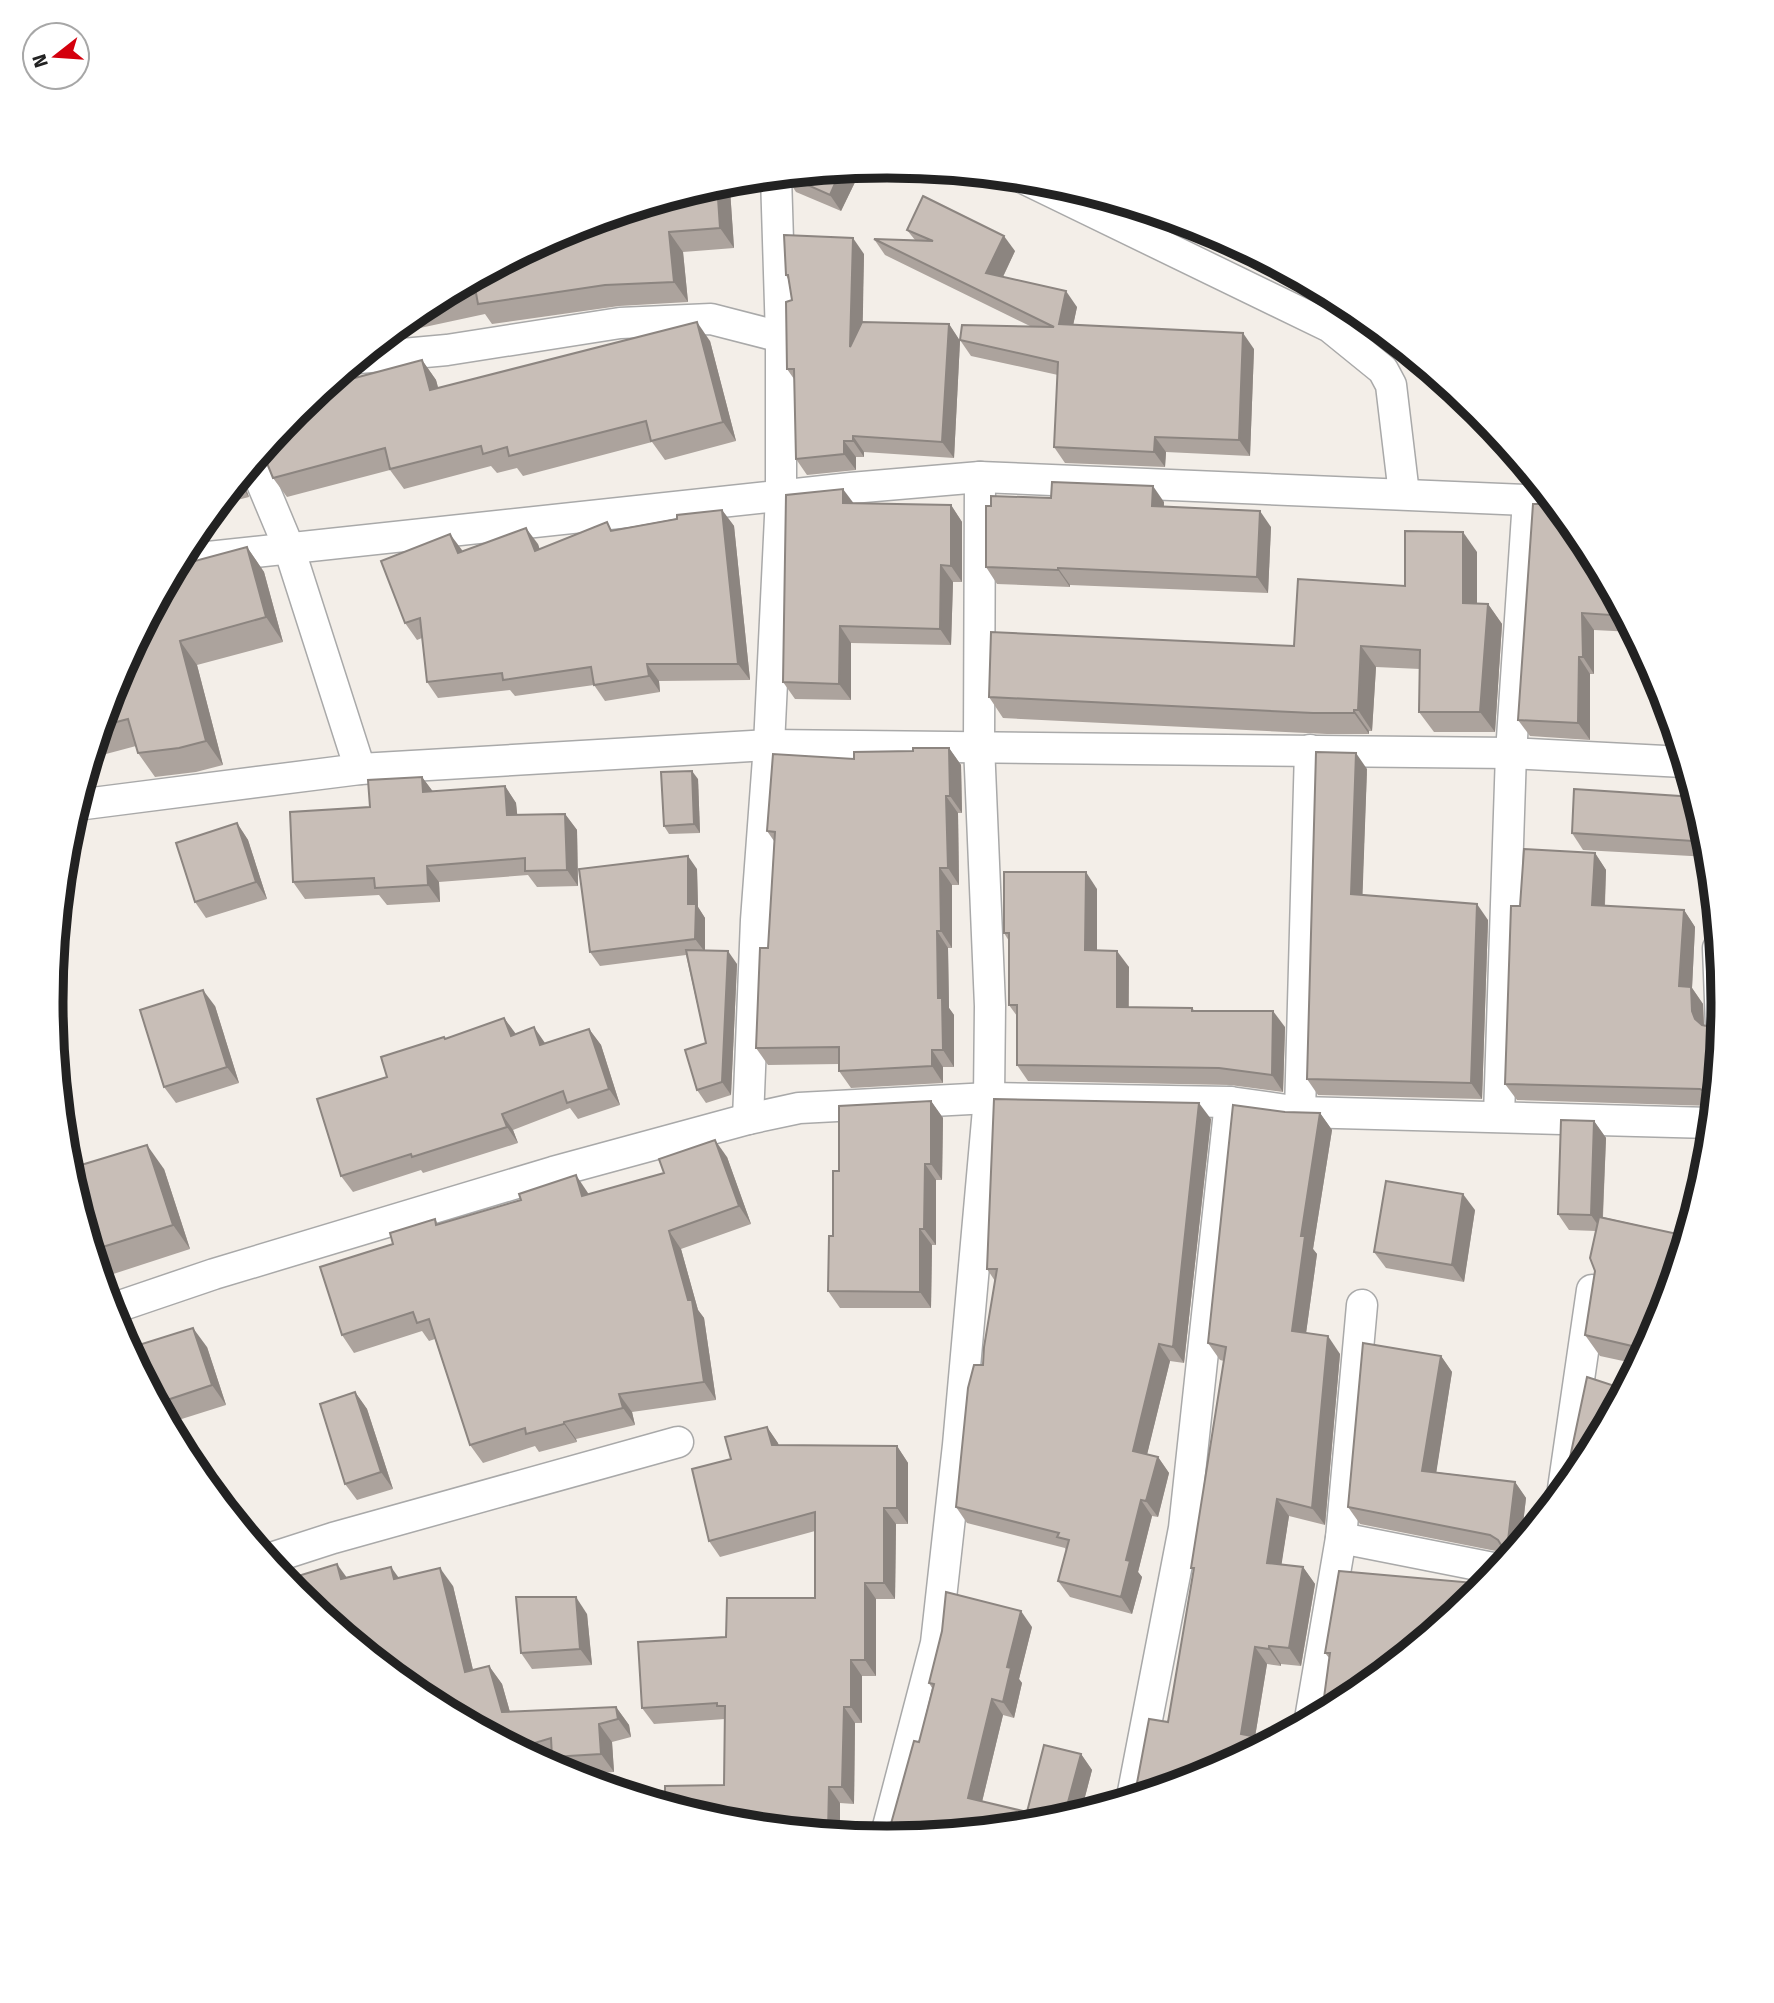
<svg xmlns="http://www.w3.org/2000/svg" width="1774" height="2003" viewBox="0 0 1774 2003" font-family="'Fira Sans',sans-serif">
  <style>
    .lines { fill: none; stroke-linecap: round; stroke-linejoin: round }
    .minor-casing { stroke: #a9a9a9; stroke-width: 33 }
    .minor { stroke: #fff; stroke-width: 30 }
    .wall { fill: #aca39d }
    .shaded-wall { fill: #8c8580 }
    .building { fill: #c8beb7; stroke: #8c8580; stroke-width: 2 }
    .rim { fill: none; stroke: #222; stroke-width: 9 }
  </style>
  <rect width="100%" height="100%" fill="#f3eee8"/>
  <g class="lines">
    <g class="minor-casing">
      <g id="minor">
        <path d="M1025,179L1330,327L1383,370L1391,385L1404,494"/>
        <path d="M359,358L447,350L620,323L711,319L781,337"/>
        <path d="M253,462L289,548L360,769"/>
        <path d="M180,560L851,488L980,477L1528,500L1554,503"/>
        <path d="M77,805L360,769L769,745L1511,753L1684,762"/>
        <path d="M1718,948L1721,1026"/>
        <path d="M1300,1112L1310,750"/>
        <path d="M1499,1116L1511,753L1528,500"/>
        <path d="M748,1119L756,920L769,745L781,496V337L776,176"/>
        <path d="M111,1309L214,1274L553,1172L748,1119L799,1108L989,1098L1230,1102L1300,1112L1711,1123"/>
        <path d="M1563,1489L1592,1290"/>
        <path d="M1341,1538L1498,1569"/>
        <path d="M268,1559L333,1538L678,1442"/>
        <path d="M1310,1719L1341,1538L1362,1305"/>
        <path d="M1132,1797L1184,1528L1230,1102"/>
        <path d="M885,1838L936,1643L958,1445L989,1098L990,1006L979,745L980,477"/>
      </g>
    </g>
    <use href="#minor" class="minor"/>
  </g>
  <g class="wall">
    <path d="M785,175L857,178L841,211L796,192Z"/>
    <path d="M748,179V188L730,190L734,248L683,252L688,302L619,306L492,324L485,314L420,328L411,315L423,306L567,229L724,181Z"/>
    <path d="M907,230L1015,251L1003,277L1077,307L1073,325L1254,349L1250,456L1166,452L1165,467L1065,463L1054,447L1058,375L971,356L960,340L1032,327L885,255L874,239L915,240Z"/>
    <path d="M864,254L862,322L949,324L960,341L954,458L864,452V457H856V470L807,475L796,459L794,379L787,369L792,300L788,279L786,275Z"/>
    <path d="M710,341L736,441L665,460L652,442L523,476L517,468L497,473L491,466L404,489L390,470L287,497L273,478L343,381L422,360L436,380L438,388Z"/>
    <path d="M241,476L249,497L218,505Z"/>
    <path d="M1164,502V506L1271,527L1268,593L1070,585V587L997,584L986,567Z"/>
    <path d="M853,503L951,505L962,522V582H953L951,645L851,643V700L795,699L783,682Z"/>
    <path d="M722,510L734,526L750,680L659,681L660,692L605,701L594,685L515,696L510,690L438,698L427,682L422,638L417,640L405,623L462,550V552L538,544L539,549L613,530Z"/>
    <path d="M1583,537L1633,632L1594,630V674H1590V740L1530,736L1518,720Z"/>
    <path d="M247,547L264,572L283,642L197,665L223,765L196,772L155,777L138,753L136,746L91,758L115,681Z"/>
    <path d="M1477,552V604H1488L1502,624L1495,732H1434L1419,712L1420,669L1376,667L1372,731H1369V734H1327L1003,718L989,697L1294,646L1405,586Z"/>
    <path d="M949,748L961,765L962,813H958L959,885H952V948H948L949,1008L954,1015V1067H943V1083L851,1088L839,1071V1064L768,1065L756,1048L768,948L774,841L767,831L854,759L913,751Z"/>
    <path d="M1367,769L1362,895L1488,920L1482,1099L1318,1095L1307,1079Z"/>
    <path d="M422,777L433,792L505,786L516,803L517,815L565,814L577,830L578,886L537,887L528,875L439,882L440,902L387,905L379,895L305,899L293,882L370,807Z"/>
    <path d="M698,779L700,833L669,834L664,826Z"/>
    <path d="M237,823L248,840L267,899L206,918L195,902Z"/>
    <path d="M1572,833L1707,839L1709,857L1583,850Z"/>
    <path d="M1595,853L1606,870L1605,906L1684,910L1695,927L1692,988L1703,1004L1704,1026L1711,1027L1718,1025L1721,1022L1713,1106L1517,1100L1505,1084L1520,906Z"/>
    <path d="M697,869L698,907L705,918V951L737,964L731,1095L706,1103L697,1090L706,1043L686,955L600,966L590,952Z"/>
    <path d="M1097,889V950L1129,967V1007L1192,1008L1195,1011L1285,1027L1283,1092L1230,1085L1028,1081L1017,1065V1016L1009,1005V941L1004,933Z"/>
    <path d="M215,1006L239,1083L176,1103L164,1087Z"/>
    <path d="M504,1018L515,1034L545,1044L589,1029L601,1045L620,1105L578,1119L570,1108L513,1130L518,1143L423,1173L421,1170L353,1192L341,1176L445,1039Z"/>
    <path d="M931,1101L943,1118L942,1180H936V1245H932L931,1308H840L828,1291L839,1171Z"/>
    <path d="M1285,1112L1320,1113L1332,1130L1313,1249L1317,1254L1306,1333L1340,1354L1325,1525L1289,1516L1281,1565L1303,1567L1315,1584L1301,1666L1281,1664V1666L1267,1664L1255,1737L1262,1738L1266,1743L1207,1774L1168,1722L1194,1572L1191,1568L1224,1361L1220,1360L1208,1343Z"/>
    <path d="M1211,1119L1184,1363L1170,1361L1147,1454L1158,1457L1169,1473L1158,1517L1152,1516L1138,1572L1142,1577L1132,1614L1070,1597L1058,1581L1066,1550L1065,1548L967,1523L956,1507L983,1365L995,1281L987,1269Z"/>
    <path d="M1594,1121L1606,1138L1603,1217L1682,1235L1685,1239L1659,1322L1637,1364L1600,1356L1585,1335L1595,1271L1596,1231L1569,1230L1558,1214Z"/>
    <path d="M727,1157L751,1224L681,1249L698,1310L704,1318L716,1400L632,1412L635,1425L576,1439L577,1442L539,1452L535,1446L483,1463L470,1445L435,1339L429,1341L422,1331L354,1353L342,1335L393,1244L435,1219L438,1224L588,1194Z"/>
    <path d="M68,1169H164L190,1249L101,1278Z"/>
    <path d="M1475,1210L1464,1282L1386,1268L1374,1252Z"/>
    <path d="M207,1347L226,1405L169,1423L129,1348Z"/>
    <path d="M1441,1356L1452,1372L1436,1472L1515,1482L1526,1498L1521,1541L1506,1559L1503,1556V1553L1501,1552L1360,1524L1348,1507Z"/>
    <path d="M355,1392L367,1409L393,1489L357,1500L345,1484Z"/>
    <path d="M767,1427L779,1445L897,1446L908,1463V1524H896L895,1599H876V1676H862V1723H855L854,1804L840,1803L724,1785L725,1719L654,1724L642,1708L726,1637L815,1598V1531L720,1557L709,1541L731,1459Z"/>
    <path d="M337,1564L346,1578H399L453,1586L473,1670L489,1666L502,1684L510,1712L616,1707L629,1725L631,1737L612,1742L614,1772L569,1775L567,1774L562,1772L554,1760L545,1762L422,1697Z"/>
    <path d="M1339,1571L1351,1697L1327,1710L1323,1705L1330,1659L1325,1653Z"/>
    <path d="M587,1614L592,1665L532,1669L521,1653Z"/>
    <path d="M1032,1627L1019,1679L1022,1683L1014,1718L1003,1715L982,1802L1027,1812L1081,1754L1092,1770L1081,1812L1050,1822L887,1838L919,1742L932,1688L929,1683Z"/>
  </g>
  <g class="shaded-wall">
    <path d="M850,169L857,178L841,211L830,195L841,170Z"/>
    <path d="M742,179H748V188Z"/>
    <path d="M724,181L730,190L734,248L720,228L717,183Z"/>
    <path d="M669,232L683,252L688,302L674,282Z"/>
    <path d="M1004,236L1015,251L997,289L986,273Z"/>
    <path d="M853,238L864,254L862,364L850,347Z"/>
    <path d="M1066,291L1077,307L1070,340L1059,324Z"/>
    <path d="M697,322L710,341L736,441L723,422Z"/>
    <path d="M949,324L960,341L954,458L942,442Z"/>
    <path d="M1243,333L1254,349L1250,456L1239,440Z"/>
    <path d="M422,360L436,380L444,409L430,390Z"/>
    <path d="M341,373L349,402L336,383L334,378Z"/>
    <path d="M853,436L864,452V457L853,441Z"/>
    <path d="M1155,437L1166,452L1165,467L1154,452Z"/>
    <path d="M844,441L856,457V470L844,454Z"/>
    <path d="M241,476L249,497L237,481Z"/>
    <path d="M1153,486L1164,502L1163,522L1152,506Z"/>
    <path d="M843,489L855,505L843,503Z"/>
    <path d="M951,505L962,522V582L951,566Z"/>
    <path d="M722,510L734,526L750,680L738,664Z"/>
    <path d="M1260,511L1271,527L1268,593L1257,577Z"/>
    <path d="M526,528L538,544L546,568L535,551Z"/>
    <path d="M1463,532L1477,552V624L1463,603Z"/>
    <path d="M450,534L462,550L469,570L458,553Z"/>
    <path d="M247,547L264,572L283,642L266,617Z"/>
    <path d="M941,565L953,582L951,645L940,629Z"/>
    <path d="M1058,568L1070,585V587L1058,570Z"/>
    <path d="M1488,604L1502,624L1495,732L1480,712Z"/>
    <path d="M1582,613L1594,630V674L1583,657Z"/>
    <path d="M840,626L851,643V700L839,684Z"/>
    <path d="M180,641L197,665L223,765L206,741Z"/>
    <path d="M1361,646L1376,667L1372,731L1358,710Z"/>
    <path d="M1579,657L1590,674V740L1578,723Z"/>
    <path d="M647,664L659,681L660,692L649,676Z"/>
    <path d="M1354,710L1369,731V734L1354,713Z"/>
    <path d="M949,748L961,765L962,813L950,796Z"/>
    <path d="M1356,753L1367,769L1362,910L1351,894Z"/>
    <path d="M692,771L698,779L700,833L694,824Z"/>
    <path d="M422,777L434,793L423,792Z"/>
    <path d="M505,786L516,803L519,831L507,815Z"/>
    <path d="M946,796L958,813L959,885L948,868Z"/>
    <path d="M565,814L577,830L578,886L567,870Z"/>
    <path d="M237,823L248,840L267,899L256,882Z"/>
    <path d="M1595,853L1606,870L1604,921L1592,905Z"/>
    <path d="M688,856L697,869L698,907L705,918V952L695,939L688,904Z"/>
    <path d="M427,866L439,882L440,902L428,885Z"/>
    <path d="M940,868L952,885V948L941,931Z"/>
    <path d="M1086,872L1097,889V967L1085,950Z"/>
    <path d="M1477,904L1488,920L1482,1099L1471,1083Z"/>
    <path d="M1684,910L1695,927L1692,988L1703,1004L1704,1027L1695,1019L1679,986Z"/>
    <path d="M937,931L948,948L949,1008L954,1015V1067L943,1050L938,998Z"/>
    <path d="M728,951L737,964L731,1095L722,1082Z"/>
    <path d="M1117,951L1129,967L1128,1024L1117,1007Z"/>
    <path d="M203,990L215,1006L239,1083L227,1067Z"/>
    <path d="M1273,1011L1285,1027L1283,1092L1272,1075Z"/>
    <path d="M504,1018L516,1034L511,1036Z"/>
    <path d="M534,1027L545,1043L540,1045Z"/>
    <path d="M589,1029L601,1045L620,1105L609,1089Z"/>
    <path d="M932,1050L943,1067V1083L932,1066Z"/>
    <path d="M931,1101L943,1118L942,1180L931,1164Z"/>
    <path d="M1199,1103L1211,1119L1184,1363L1173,1347Z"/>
    <path d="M1320,1113L1332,1130L1313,1249L1317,1254L1304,1348L1292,1331L1301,1236Z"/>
    <path d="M502,1114L513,1130L518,1143L507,1127Z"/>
    <path d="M1594,1121L1606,1138L1602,1231L1591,1215Z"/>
    <path d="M715,1140L727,1157L751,1224L739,1206Z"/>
    <path d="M147,1145L164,1169L190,1249L173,1225Z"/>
    <path d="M925,1164L936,1180V1245L924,1229Z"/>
    <path d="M576,1175L588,1193L594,1213L582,1196Z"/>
    <path d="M1463,1194L1475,1210L1464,1282L1452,1265Z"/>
    <path d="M920,1229L932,1245L931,1308L920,1292Z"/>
    <path d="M669,1231L681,1249L698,1310L704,1318L716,1400L704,1382L688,1300Z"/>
    <path d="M1682,1235L1685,1239L1671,1283Z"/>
    <path d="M193,1328L207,1347L226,1405L212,1385Z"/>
    <path d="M1328,1336L1340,1354L1325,1525L1312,1508Z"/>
    <path d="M1159,1344L1170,1361L1144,1467L1133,1451Z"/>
    <path d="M1441,1356L1452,1372L1434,1487L1422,1471Z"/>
    <path d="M355,1392L367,1409L393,1489L381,1472Z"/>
    <path d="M619,1394L632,1412L635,1425L623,1408Z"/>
    <path d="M564,1422L576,1439L577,1442L564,1424Z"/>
    <path d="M767,1427L778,1443L783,1462L772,1445Z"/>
    <path d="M897,1446L908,1463V1524L897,1508Z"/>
    <path d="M1158,1457L1169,1473L1158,1517L1146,1501Z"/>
    <path d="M1515,1482L1526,1498L1521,1541L1507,1558L1506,1557Z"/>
    <path d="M1277,1499L1289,1516L1279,1581L1267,1563Z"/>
    <path d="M1141,1500L1152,1516L1138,1572L1142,1577L1132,1614L1121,1597L1126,1560Z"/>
    <path d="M884,1508L896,1524L895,1599L884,1583Z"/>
    <path d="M337,1564L350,1582L341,1579Z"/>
    <path d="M391,1567L404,1585L394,1579Z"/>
    <path d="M1303,1567L1315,1584L1301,1666L1289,1648Z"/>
    <path d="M440,1568L453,1586L478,1691L465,1672Z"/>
    <path d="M865,1583L876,1599V1676L865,1660Z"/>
    <path d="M576,1597L587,1614L592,1665L580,1649Z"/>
    <path d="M1021,1611L1032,1627L1019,1679L1022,1683L1014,1718L1003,1702L1007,1667Z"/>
    <path d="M1269,1646L1281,1664V1666L1269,1649Z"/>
    <path d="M1255,1647L1267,1664L1253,1749L1241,1734Z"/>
    <path d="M851,1660L862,1676V1723L851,1707Z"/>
    <path d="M489,1666L502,1684L515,1730L502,1712Z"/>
    <path d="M992,1699L1003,1715L979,1814L968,1798Z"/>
    <path d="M616,1707L629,1725L631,1737L618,1719Z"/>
    <path d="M844,1707L855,1723L854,1804L842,1787Z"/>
    <path d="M599,1724L612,1742L614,1772L601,1754Z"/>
    <path d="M1081,1754L1092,1770L1081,1812L1064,1817Z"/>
    <path d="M829,1787L840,1803V1833L828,1832Z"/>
  </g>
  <g class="building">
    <path d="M841,170L830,195L785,175Z"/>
    <path d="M717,183L720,228L669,232L674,282L605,285L478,304L476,293L429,303L567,229Z"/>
    <path d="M923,196L1004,236L986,273L1066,291L1059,324L1243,333L1239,440L1155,437L1154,452L1054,447L1058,362L960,340L962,325L1054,327L874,239L933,241L907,230Z"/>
    <path d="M784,235L853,238L850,347L862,322L949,324L942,442L853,436V441H844V454L796,459L794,369H787L786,302L792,300L788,275H786Z"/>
    <path d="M697,322L723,422L651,441L646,421L509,456L507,447L483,454L481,446L390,469L385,448L273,478L262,451L296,410L334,378L336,383L422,360L430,390Z"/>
    <path d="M1052,482L1153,486L1152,506L1260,511L1257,577L1058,568V570L986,567V506H991V496L1051,498Z"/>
    <path d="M843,489V503L951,505V566L941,565L940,629L840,626L839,684L783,682L786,495Z"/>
    <path d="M1533,504H1556L1583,537L1625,616L1582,613L1583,657H1579L1578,723L1518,720Z"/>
    <path d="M722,510L738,664H647L649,676L594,685L591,667L503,680L502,673L427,682L420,618L405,623L381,561L450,534L458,553L526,528L535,551L607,522L611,531L677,519V515Z"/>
    <path d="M1405,531L1463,532V603L1488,604L1480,712H1419L1420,650L1361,646L1358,710H1354V713H1313L989,697L991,632L1294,646L1298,579L1405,586Z"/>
    <path d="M247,547L266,617L180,641L206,741L179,748L138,753L128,719L101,726L115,681L176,566Z"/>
    <path d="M913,748H949L950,796H946L948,868H940L941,931H937L938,998H942L943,1050H932V1066L839,1071V1047L756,1048L760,948H768L775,832L767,831L773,754L854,759V752L913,751Z"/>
    <path d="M1316,752L1356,753L1351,894L1477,904L1471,1083L1307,1079Z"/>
    <path d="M692,771L694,824L664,826L661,772Z"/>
    <path d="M422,777L423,792L505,786L507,815L565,814L567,870L525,871V858L427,866L428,885L375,888L374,878L293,882L290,812L370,807L368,780Z"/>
    <path d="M1574,789L1695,797L1708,842L1572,833Z"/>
    <path d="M237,823L256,882L195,902L176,843Z"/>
    <path d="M1524,849L1595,853L1592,905L1684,910L1679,986L1691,987L1692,1011L1695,1019L1702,1025L1711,1027L1718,1025L1721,1022L1714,1094H1711L1700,1089L1505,1084L1511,906H1520Z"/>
    <path d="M688,856V904H696L695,939L590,952L579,869Z"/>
    <path d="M1004,872H1086L1085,950L1117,951V1007L1192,1008V1011H1273L1272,1075L1219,1068L1017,1065V1005H1009V933H1004Z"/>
    <path d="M686,950L728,951L722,1082L697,1090L685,1050L706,1043Z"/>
    <path d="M203,990L227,1067L164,1087L140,1010Z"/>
    <path d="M504,1018L511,1036L534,1027L540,1045L589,1029L609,1089L567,1103L563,1091L502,1114L507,1127L412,1157L411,1154L341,1176L317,1099L387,1077L381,1057L444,1037L445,1039Z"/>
    <path d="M994,1099L1199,1103L1173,1347L1159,1344L1133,1451L1158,1457L1146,1501L1141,1500L1126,1560L1130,1561L1121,1597L1058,1581L1069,1540L1057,1537L1059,1533L956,1507L968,1388L974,1365H983L984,1347L997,1269H987Z"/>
    <path d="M931,1101V1164H925L924,1229H920V1292L828,1291L829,1236H833V1171H839V1106Z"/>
    <path d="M1233,1105L1285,1112L1320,1113L1301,1236H1305L1292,1331L1328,1336L1312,1508L1277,1499L1267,1563L1303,1567L1289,1648L1269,1646V1649L1255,1647L1241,1734L1262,1738L1261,1745L1207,1774L1129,1798L1130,1794L1137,1783L1149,1719L1168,1722L1194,1568H1191L1226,1347L1208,1343Z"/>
    <path d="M1561,1120L1594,1121L1591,1215L1558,1214Z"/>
    <path d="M715,1140L739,1206L669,1231L688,1300H692L704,1382L619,1394L623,1408L564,1422V1424L526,1434L525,1428L470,1445L429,1319L417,1323L413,1312L342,1335L320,1267L393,1244L390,1233L435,1219L436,1225L521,1200L519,1194L576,1175L582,1196L664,1173L659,1159Z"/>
    <path d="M147,1145L173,1225L93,1250L68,1169Z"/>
    <path d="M1386,1181L1463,1194L1452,1265L1374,1252Z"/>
    <path d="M1599,1217L1682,1235L1671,1283L1659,1322L1645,1349L1585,1335L1595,1271L1590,1258Z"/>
    <path d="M193,1328L212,1385L158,1403L129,1348Z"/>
    <path d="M1363,1343L1441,1356L1422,1471L1515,1482L1506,1557L1503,1556V1548L1498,1540L1490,1535L1348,1507Z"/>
    <path d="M1587,1377L1624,1389L1582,1466L1565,1487L1564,1486Z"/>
    <path d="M355,1392L381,1472L345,1484L320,1404Z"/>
    <path d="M767,1427L772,1445L897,1446V1508H884V1583H865V1660H851V1707H844L842,1787H829L828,1832L723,1822L665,1804V1786L724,1785L725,1706H717V1703L642,1708L638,1642L726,1637L727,1598H815V1512L709,1541L692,1469L731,1459L725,1437Z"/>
    <path d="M337,1564L341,1579L391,1567L394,1579L440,1568L465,1672L489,1666L502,1712L616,1707L618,1719L599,1724L601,1754L552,1757L551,1738L518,1748L422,1697L295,1593L285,1580Z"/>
    <path d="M1339,1571L1486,1584L1478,1593L1351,1697L1334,1706L1323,1705L1330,1653H1325Z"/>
    <path d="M946,1592L1021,1611L1007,1667L1011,1668L1003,1702L992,1699L968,1798L1027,1812L1044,1745L1081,1754L1064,1817L1050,1822L887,1838L914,1741L919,1742L934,1684L929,1683L942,1631Z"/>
    <path d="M516,1597H576L580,1649L521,1653Z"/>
  </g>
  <path d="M0 0H1774V2003H0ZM63 1002a824 824 0 1 1 1648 0a824 824 0 1 1-1648 0Z" fill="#fff" fill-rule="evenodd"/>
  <path class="rim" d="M63 1002a824 824 0 1 1 1648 0a824 824 0 1 1-1648 0Z"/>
  <g transform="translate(56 56) rotate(253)"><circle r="33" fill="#ffffff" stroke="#a7a7a7" stroke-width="2"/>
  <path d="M0-5L12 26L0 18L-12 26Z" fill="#d4000d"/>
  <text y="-10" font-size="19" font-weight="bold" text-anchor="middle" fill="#222222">N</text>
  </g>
</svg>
